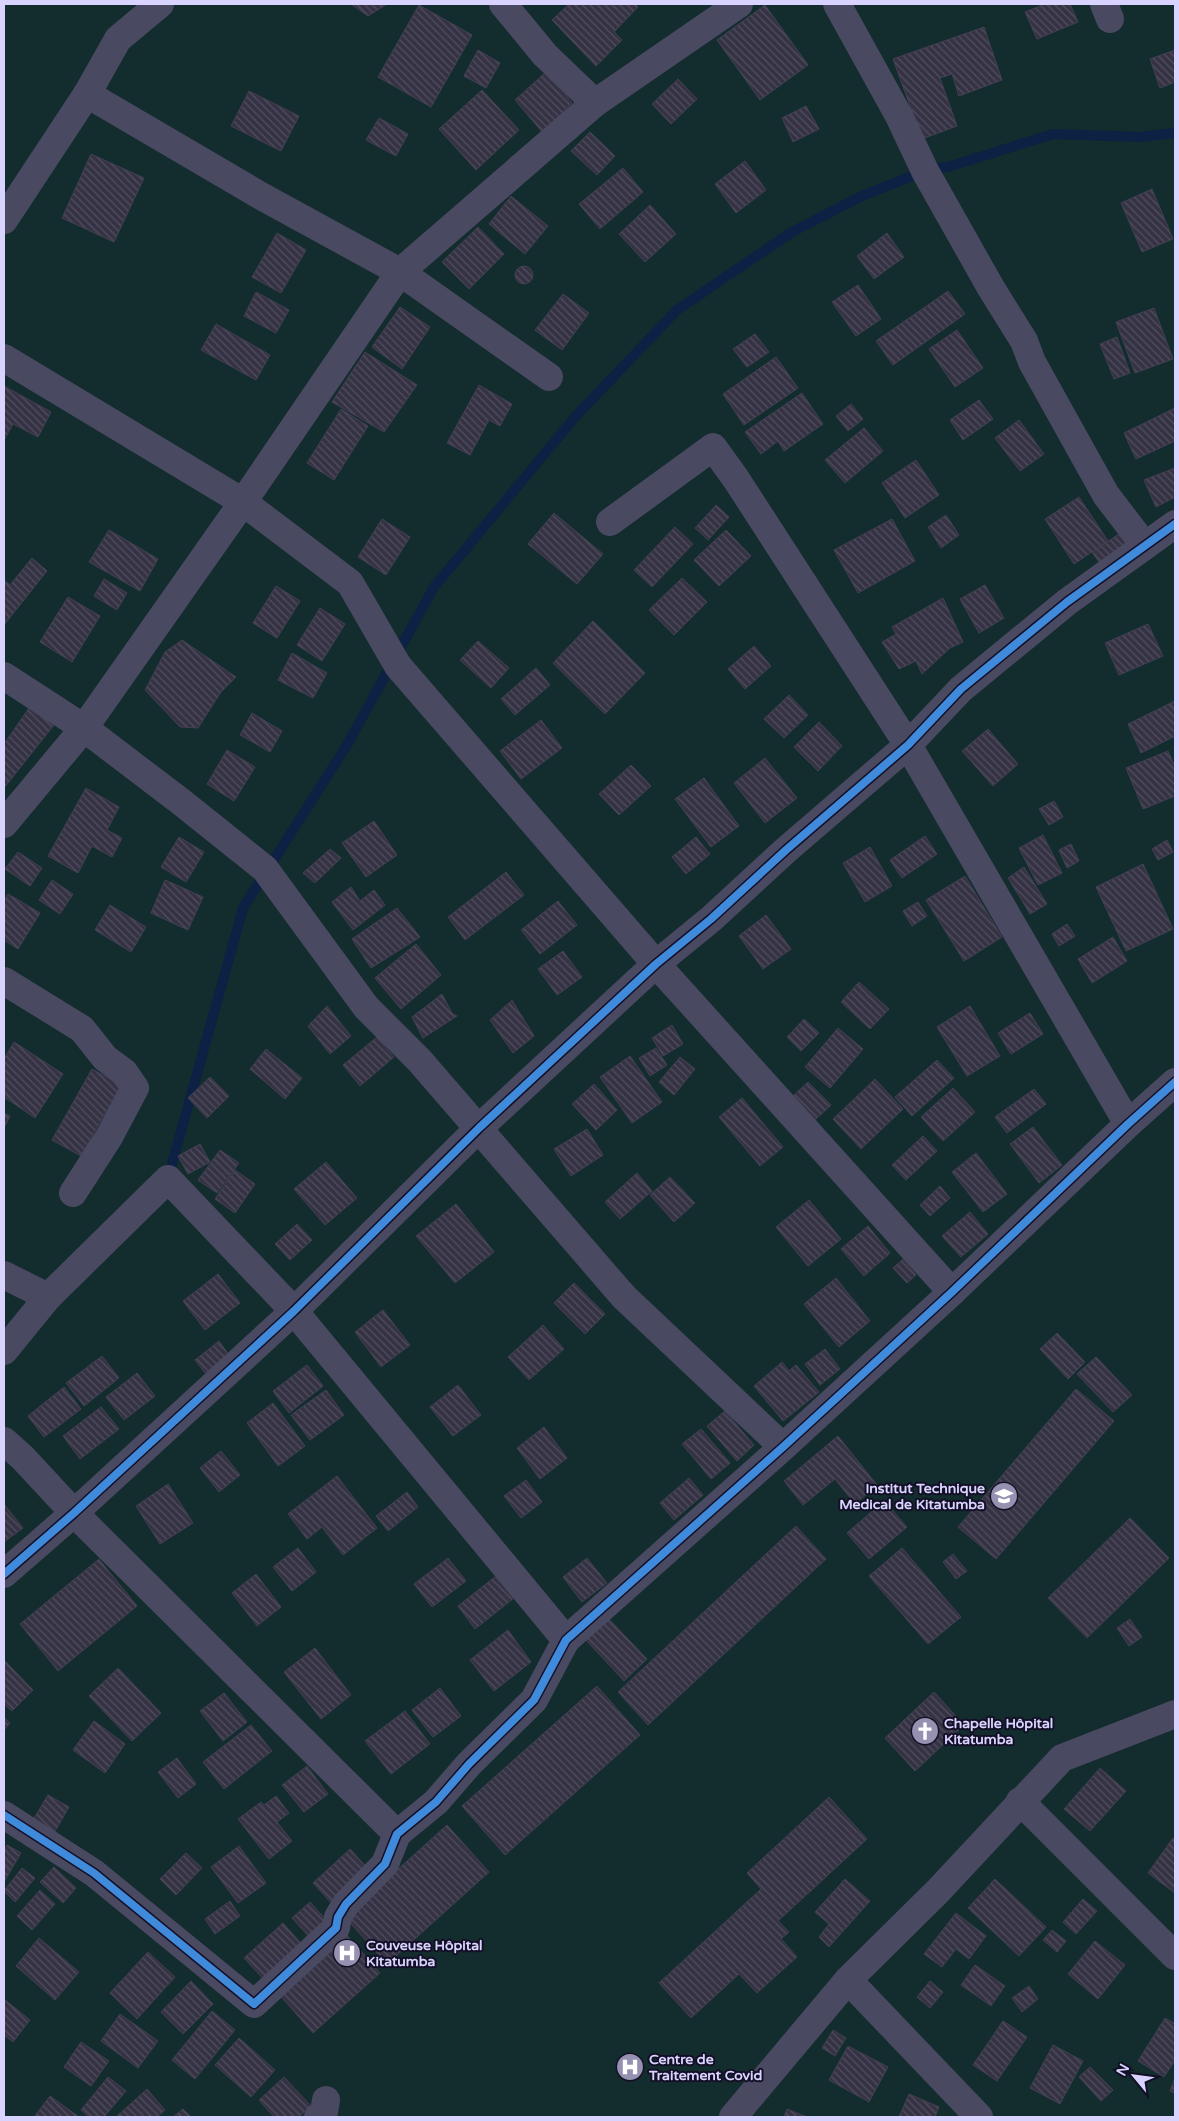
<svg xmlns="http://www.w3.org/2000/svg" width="1179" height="2121" viewBox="0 0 1179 2121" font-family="'Varela Round',sans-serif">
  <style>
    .green { fill: #132c2d }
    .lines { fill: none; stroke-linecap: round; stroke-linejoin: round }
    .stream { stroke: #0d2144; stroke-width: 10 }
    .building { fill: url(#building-back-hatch); stroke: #433f54 }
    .minor { stroke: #4a4962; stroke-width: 28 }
    .cycleway-casing { stroke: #130f26; stroke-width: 11 }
    .cycleway { stroke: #408adc; stroke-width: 8 }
    .labels { text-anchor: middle; stroke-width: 4; stroke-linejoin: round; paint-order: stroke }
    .poi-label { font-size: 14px; font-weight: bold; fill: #d9d4ff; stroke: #130f26; text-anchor: start }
  </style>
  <defs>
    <pattern id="building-back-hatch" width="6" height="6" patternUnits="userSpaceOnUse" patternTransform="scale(1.25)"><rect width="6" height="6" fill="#343243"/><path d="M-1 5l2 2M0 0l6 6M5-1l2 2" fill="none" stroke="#514f5f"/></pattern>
  </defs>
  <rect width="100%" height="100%" fill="#161421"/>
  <rect class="green" x="4" y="4" width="1171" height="2113"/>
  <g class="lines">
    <path class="stream" d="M168,1178L243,908L347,745L434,587L575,417L677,310L792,232L864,195L925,171L951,166L1053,134L1140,137L1175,133"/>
  </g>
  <g class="building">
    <path d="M351,4H387L368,16Z"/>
    <path d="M569,4H635L638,7L614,32L622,40L596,66L552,20Z"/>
    <path d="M1045,4H1070L1078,22L1037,39L1025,12Z"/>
    <path d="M419,5L472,35L431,107L378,77Z"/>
    <path d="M765,5L808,65L760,100L717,40Z"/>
    <path d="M984,27L1002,80L959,96L952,74L940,78L957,126L922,139L893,59Z"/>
    <path d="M478,50L500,63L486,88L464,76Z"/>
    <path d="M1175,50V82L1160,88L1150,59Z"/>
    <path d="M547,71L572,103L543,133L515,100Z"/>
    <path d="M678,79L697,99L671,124L652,104Z"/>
    <path d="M482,90L519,130L476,170L439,129Z"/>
    <path d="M249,91L299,116L281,151L231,126Z"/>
    <path d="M806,106L819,129L793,142L782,118Z"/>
    <path d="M379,118L408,134L396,156L366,140Z"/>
    <path d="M590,132L615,156L597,175L571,151Z"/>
    <path d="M91,154L144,178L114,242L62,218Z"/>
    <path d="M745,161L766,190L736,213L715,184Z"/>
    <path d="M623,168L643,192L600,229L579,204Z"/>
    <path d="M1152,189L1173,239L1142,252L1121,203Z"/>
    <path d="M511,196L548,226L525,254L489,224Z"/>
    <path d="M650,205L676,234L645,262L619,234Z"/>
    <path d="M478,227L504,254L469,289L442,262Z"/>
    <path d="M277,233L306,250L281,293L252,277Z"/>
    <path d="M887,233L904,257L874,279L857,256Z"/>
    <circle cx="524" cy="275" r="9"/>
    <path d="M858,285L881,319L856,336L832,302Z"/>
    <path d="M948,291L965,314L893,365L876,341Z"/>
    <path d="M256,292L289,310L276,333L244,316Z"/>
    <path d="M563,294L589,313L562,350L535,330Z"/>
    <path d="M400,307L430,327L402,369L372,347Z"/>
    <path d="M1154,308L1173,359L1135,373L1116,322Z"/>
    <path d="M216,324L270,355L256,380L201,350Z"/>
    <path d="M957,330L983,368L955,387L929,349Z"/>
    <path d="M755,334L769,352L747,367L733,349Z"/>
    <path d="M1117,337L1130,373L1114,379L1100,344Z"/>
    <path d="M365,352L417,385L384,432L332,402Z"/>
    <path d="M776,357L798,388L744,425L723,394Z"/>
    <path d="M479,385L512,404L500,426L489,420L470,455L447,443Z"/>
    <path d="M4,386L51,412L38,437L13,424L4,440Z"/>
    <path d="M802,393L823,424L784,451L778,441L761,454L745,432Z"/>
    <path d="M979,400L993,419L963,440L950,420Z"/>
    <path d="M851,404L863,419L848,431L836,416Z"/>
    <path d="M1175,408V441L1136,459L1124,433Z"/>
    <path d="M341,409L368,426L334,480L307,463Z"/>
    <path d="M1019,420L1044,454L1020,471L995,438Z"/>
    <path d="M864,428L883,451L845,483L825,460Z"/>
    <path d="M916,460L939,495L905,518L882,483Z"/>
    <path d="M1175,468V497L1156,507L1144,480Z"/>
    <path d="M1079,497L1108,541L1074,564L1045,519Z"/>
    <path d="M716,505L729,517L708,540L695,528Z"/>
    <path d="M554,513L603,554L577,584L528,544Z"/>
    <path d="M946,515L959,535L941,548L928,527Z"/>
    <path d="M382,519L410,537L386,575L358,557Z"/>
    <path d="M892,519L915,561L858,593L834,550Z"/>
    <path d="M675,527L693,544L652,587L634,570Z"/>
    <path d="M109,530L158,559L140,591L89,562Z"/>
    <path d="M726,530L751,556L719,586L694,560Z"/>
    <path d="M1122,532L1131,545L1101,565L1092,552Z"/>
    <path d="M32,558L47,571L4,625V580L10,585Z"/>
    <path d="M682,578L707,602L674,635L649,610Z"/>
    <path d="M104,579L127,593L117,610L94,596Z"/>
    <path d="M985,585L1004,618L979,633L960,599Z"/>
    <path d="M276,586L300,601L277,638L253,623Z"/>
    <path d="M68,597L100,616L72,662L40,642Z"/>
    <path d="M943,598L963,642L950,648L922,674L916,661L899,669L882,642L896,634L892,627Z"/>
    <path d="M320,608L345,624L322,661L297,645Z"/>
    <path d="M593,621L645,673L605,714L553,663Z"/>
    <path d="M1148,624L1163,656L1119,675L1105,643Z"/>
    <path d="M182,640L236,677L221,692L198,728L180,727L145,690L165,652Z"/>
    <path d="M478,641L509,668L491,688L460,660Z"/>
    <path d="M754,646L771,666L745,689L728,669Z"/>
    <path d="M292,653L327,673L313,698L278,680Z"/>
    <path d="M536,668L550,685L515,715L501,699Z"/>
    <path d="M789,695L808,715L784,738L764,719Z"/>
    <path d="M1175,701V736L1141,753L1128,724Z"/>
    <path d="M29,708L54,725L4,788V744Z"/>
    <path d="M252,713L282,731L270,752L240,735Z"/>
    <path d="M541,720L562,748L521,779L500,751Z"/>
    <path d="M819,722L842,746L818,771L794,747Z"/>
    <path d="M988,729L1018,764L993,786L962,751Z"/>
    <path d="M227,750L255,767L234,801L207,784Z"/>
    <path d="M1168,751L1175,767V796L1143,809L1126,768Z"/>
    <path d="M765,758L797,798L765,823L734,783Z"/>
    <path d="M631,765L651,786L619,815L599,794Z"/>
    <path d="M704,778L739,826L711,847L675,799Z"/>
    <path d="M86,788L119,807L107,830L122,838L112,857L92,846L78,873L48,856Z"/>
    <path d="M1054,801L1063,817L1049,825L1039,809Z"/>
    <path d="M374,821L397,855L366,877L342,843Z"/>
    <path d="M1043,835L1062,873L1038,885L1019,848Z"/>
    <path d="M925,836L937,854L902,878L890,860Z"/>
    <path d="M179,837L204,852L186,882L161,867Z"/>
    <path d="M696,837L710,854L686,874L672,857Z"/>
    <path d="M1167,840L1173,852L1158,860L1152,849Z"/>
    <path d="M1071,844L1079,861L1067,868L1059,850Z"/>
    <path d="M870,847L892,886L865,902L843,863Z"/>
    <path d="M330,849L341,858L315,883L303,873Z"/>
    <path d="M18,852L42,868L30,886L5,869Z"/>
    <path d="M1143,864L1173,929L1126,951L1096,887Z"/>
    <path d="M1024,867L1047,904L1030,914L1008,878Z"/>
    <path d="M506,872L524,895L465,940L448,917Z"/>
    <path d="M965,876L1002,937L964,961L926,900Z"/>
    <path d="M52,880L73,894L60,914L39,900Z"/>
    <path d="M165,880L203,897L188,930L151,913Z"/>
    <path d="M351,887L360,901L374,890L385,905L353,930L332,902Z"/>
    <path d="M8,894L40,913L18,949L4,940V901Z"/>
    <path d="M558,901L577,925L540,954L521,930Z"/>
    <path d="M918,902L927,916L912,926L903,911Z"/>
    <path d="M110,905L146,927L131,952L95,930Z"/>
    <path d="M397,908L420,937L371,968L352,939Z"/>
    <path d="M766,915L791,949L763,969L739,936Z"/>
    <path d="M1067,924L1075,936L1059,946L1052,934Z"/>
    <path d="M1113,937L1127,961L1092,983L1078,959Z"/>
    <path d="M416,944L441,975L401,1009L375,978Z"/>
    <path d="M563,951L582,977L557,995L538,969Z"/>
    <path d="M859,982L889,1009L870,1029L841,1002Z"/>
    <path d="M442,994L452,1013L457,1016L423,1038L412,1017Z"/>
    <path d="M512,1000L534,1036L513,1053L490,1020Z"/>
    <path d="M327,1006L351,1036L330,1054L308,1026Z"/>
    <path d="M970,1006L1000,1056L967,1076L937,1027Z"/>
    <path d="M1030,1013L1043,1034L1011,1054L998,1033Z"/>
    <path d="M804,1019L819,1033L801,1051L787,1037Z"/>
    <path d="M672,1025L683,1044L663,1056L652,1038Z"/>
    <path d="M838,1028L863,1049L830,1088L805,1067Z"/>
    <path d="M377,1037L394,1057L360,1086L343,1065Z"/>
    <path d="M14,1042L63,1074L35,1118L4,1097V1059Z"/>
    <path d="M656,1048L667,1065L650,1076L639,1058Z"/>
    <path d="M266,1049L302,1078L285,1099L250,1069Z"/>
    <path d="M630,1056L662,1102L632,1123L600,1077Z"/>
    <path d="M680,1057L695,1069L674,1095L659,1082Z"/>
    <path d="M937,1060L954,1078L912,1116L895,1097Z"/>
    <path d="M92,1069L121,1085L81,1156L52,1140Z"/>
    <path d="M210,1077L229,1096L207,1118L188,1098Z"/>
    <path d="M875,1079L903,1109L861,1149L833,1119Z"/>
    <path d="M808,1082L831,1105L814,1121L792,1097Z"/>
    <path d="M594,1084L617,1110L596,1130L572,1104Z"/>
    <path d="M953,1088L975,1112L943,1141L921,1117Z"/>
    <path d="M1034,1089L1046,1104L1007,1133L995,1117Z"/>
    <path d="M742,1098L783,1147L760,1166L719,1117Z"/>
    <path d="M4,1113L10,1116L4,1128Z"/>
    <path d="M1033,1127L1062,1165L1039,1183L1010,1144Z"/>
    <path d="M587,1129L603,1155L571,1176L554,1149Z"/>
    <path d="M923,1136L937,1151L906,1180L892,1165Z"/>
    <path d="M200,1144L210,1162L188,1174L178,1156Z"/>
    <path d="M220,1150L239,1163L217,1193L198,1180Z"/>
    <path d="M976,1153L1007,1194L983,1212L952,1172Z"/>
    <path d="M326,1162L357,1198L325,1225L294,1189Z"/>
    <path d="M235,1170L255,1184L235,1213L215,1199Z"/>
    <path d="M637,1173L652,1191L620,1219L605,1202Z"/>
    <path d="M670,1177L695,1203L674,1222L650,1195Z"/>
    <path d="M940,1186L950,1198L930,1216L920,1205Z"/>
    <path d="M809,1200L841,1239L808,1266L776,1227Z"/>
    <path d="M456,1204L494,1252L455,1283L416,1236Z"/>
    <path d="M970,1212L988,1234L961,1257L942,1236Z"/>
    <path d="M297,1224L312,1240L290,1260L275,1244Z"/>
    <path d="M868,1226L890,1253L864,1276L841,1249Z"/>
    <path d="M903,1259L916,1275L907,1283L893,1268Z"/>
    <path d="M218,1274L240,1303L205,1330L183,1301Z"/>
    <path d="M836,1278L870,1321L839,1347L804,1304Z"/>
    <path d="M574,1283L605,1314L585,1334L554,1303Z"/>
    <path d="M383,1310L410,1345L381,1367L355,1332Z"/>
    <path d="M543,1325L564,1349L529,1380L508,1357Z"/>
    <path d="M1057,1333L1085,1362L1068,1379L1040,1349Z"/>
    <path d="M219,1341L229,1355L205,1373L195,1360Z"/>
    <path d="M825,1349L840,1369L820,1385L805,1364Z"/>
    <path d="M102,1356L119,1378L84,1406L66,1383Z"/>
    <path d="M1096,1357L1132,1395L1113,1412L1077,1374Z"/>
    <path d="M782,1362L789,1371L796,1365L819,1392L783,1421L754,1386Z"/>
    <path d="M307,1365L323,1386L289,1413L273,1391Z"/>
    <path d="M137,1373L155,1396L124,1420L106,1397Z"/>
    <path d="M458,1385L481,1415L453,1436L430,1407Z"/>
    <path d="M64,1387L81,1409L44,1437L28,1416Z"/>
    <path d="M1076,1389L1114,1421L996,1559L958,1527Z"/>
    <path d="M326,1390L344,1415L310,1440L291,1415Z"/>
    <path d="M273,1403L305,1446L278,1466L247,1423Z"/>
    <path d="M101,1407L119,1429L80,1459L63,1436Z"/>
    <path d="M725,1411L754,1445L737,1461L707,1426Z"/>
    <path d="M544,1427L567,1458L540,1479L517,1448Z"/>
    <path d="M701,1429L730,1463L711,1479L682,1444Z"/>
    <path d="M838,1436L877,1485L855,1504L835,1479L803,1505L784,1481Z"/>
    <path d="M221,1451L240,1475L219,1492L200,1468Z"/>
    <path d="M337,1476L377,1528L343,1555L322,1527L307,1539L288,1514Z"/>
    <path d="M689,1478L703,1495L674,1520L660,1503Z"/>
    <path d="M526,1480L542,1502L521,1518L504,1496Z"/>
    <path d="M168,1484L193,1523L160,1544L136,1506Z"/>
    <path d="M407,1492L418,1507L388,1531L376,1516Z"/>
    <path d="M884,1501L907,1527L869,1559L847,1533Z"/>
    <path d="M4,1504L23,1528L4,1542Z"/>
    <path d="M1130,1518L1169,1558L1087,1638L1048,1598Z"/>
    <path d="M796,1526L826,1559L648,1725L618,1692Z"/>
    <path d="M298,1548L316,1572L292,1591L273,1567Z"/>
    <path d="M902,1548L961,1617L928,1644L869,1576Z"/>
    <path d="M953,1554L967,1571L956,1579L943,1562Z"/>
    <path d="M448,1558L466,1581L432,1607L414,1584Z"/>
    <path d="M587,1558L607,1583L582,1602L563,1577Z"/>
    <path d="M99,1559L137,1606L58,1671L20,1624Z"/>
    <path d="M256,1574L281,1607L257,1626L232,1593Z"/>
    <path d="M496,1576L514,1598L475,1629L458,1606Z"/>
    <path d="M607,1617L647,1659L624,1681L584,1638Z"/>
    <path d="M1130,1619L1142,1637L1129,1646L1117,1628Z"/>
    <path d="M508,1630L531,1662L494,1691L470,1660Z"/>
    <path d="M315,1648L351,1695L321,1719L284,1672Z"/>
    <path d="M4,1660L33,1690L12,1711L4,1704Z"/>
    <path d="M118,1668L161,1713L132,1741L89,1696Z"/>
    <path d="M597,1686L640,1735L505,1855L462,1806Z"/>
    <path d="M440,1688L461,1716L433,1737L412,1710Z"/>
    <path d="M934,1692L964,1725L915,1771L885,1738Z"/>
    <path d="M224,1693L247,1722L223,1741L200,1711Z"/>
    <path d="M405,1711L430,1744L391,1774L365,1741Z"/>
    <path d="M4,1717L10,1723L4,1730Z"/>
    <path d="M94,1721L125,1744L105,1773L73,1750Z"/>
    <path d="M251,1725L272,1751L224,1789L203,1762Z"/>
    <path d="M177,1758L196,1784L178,1798L158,1772Z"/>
    <path d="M307,1766L328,1794L304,1812L282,1785Z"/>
    <path d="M1100,1768L1126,1791L1090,1831L1064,1809Z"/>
    <path d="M48,1795L69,1807L54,1833L33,1820Z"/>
    <path d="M276,1796L289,1813L277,1822L292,1841L269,1859L238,1819L261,1802L264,1805Z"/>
    <path d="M829,1797L867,1839L778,1921L789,1932L781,1939L797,1957L757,1993L739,1974L691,2018L659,1983L761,1889L747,1873Z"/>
    <path d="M447,1825L489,1872L387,1964L345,1917Z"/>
    <path d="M1173,1838L1175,1839V1893L1148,1873Z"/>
    <path d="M7,1845L21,1853L4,1882V1851Z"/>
    <path d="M239,1846L266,1883L238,1903L211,1867Z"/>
    <path d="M350,1849L370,1871L333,1905L313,1883Z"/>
    <path d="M186,1853L202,1868L176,1895L160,1879Z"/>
    <path d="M54,1867L76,1888L63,1903L40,1882Z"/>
    <path d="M22,1868L35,1878L15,1902L4,1891Z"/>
    <path d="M845,1879L870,1901L829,1947L819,1937L829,1924L815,1912Z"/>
    <path d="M995,1879L1046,1927L1019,1956L968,1908Z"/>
    <path d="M40,1890L55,1904L32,1930L17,1916Z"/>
    <path d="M1083,1899L1097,1911L1076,1934L1063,1922Z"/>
    <path d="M230,1901L240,1916L215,1934L205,1919Z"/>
    <path d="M310,1902L331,1925L313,1941L292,1918Z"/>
    <path d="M956,1913L986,1936L969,1959L956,1949L942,1967L924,1954Z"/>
    <path d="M283,1923L306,1949L267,1983L244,1958Z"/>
    <path d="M1052,1930L1066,1941L1057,1952L1043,1940Z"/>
    <path d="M345,1933L380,1973L313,2033L277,1992Z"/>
    <path d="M39,1938L79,1972L55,2000L16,1966Z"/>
    <path d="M1095,1941L1125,1965L1098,1999L1068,1974Z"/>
    <path d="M148,1952L175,1977L137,2019L110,1993Z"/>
    <path d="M975,1965L1005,1986L991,2006L961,1985Z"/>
    <path d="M191,1981L213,2004L183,2034L161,2012Z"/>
    <path d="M930,1981L943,1992L930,2008L917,1997Z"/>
    <path d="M1029,1986L1038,1999L1022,2012L1012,1998Z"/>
    <path d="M4,1999L30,2020L13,2042L4,2035Z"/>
    <path d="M212,2011L235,2030L195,2079L172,2060Z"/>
    <path d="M120,2014L158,2041L138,2068L101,2041Z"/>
    <path d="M1165,2018L1175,2024V2060L1164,2077L1138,2061Z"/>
    <path d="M1003,2021L1027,2037L997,2081L973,2065Z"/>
    <path d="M833,2030L846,2038L835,2056L822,2048Z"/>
    <path d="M239,2038L275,2070L251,2097L215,2065Z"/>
    <path d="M81,2042L109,2061L91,2086L64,2067Z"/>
    <path d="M1053,2045L1083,2061L1060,2104L1030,2088Z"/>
    <path d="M848,2046L888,2067L869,2102L829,2080Z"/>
    <path d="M1090,2067L1113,2090L1101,2101L1079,2077Z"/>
    <path d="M108,2077L126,2091L104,2117H89L81,2110Z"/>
    <path d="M284,2077L311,2106L299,2117H274L259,2100Z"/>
    <path d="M1175,2078V2093L1170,2091Z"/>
    <path d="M147,2089L165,2110L157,2117H116Z"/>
    <path d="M909,2094L939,2107L935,2117H899Z"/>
    <path d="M50,2096L79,2117H34Z"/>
    <path d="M183,2109L191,2117H173Z"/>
    <path d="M787,2109L807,2117H784Z"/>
  </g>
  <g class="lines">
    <g class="minor">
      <path d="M503,4L545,55L595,103"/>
      <path d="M837,4L899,116L925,171L991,288L1024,341L1032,362L1106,495L1145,546"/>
      <path d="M1104,4L1110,19"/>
      <path d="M87,94L261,196L400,272L549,377"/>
      <path d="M4,220L87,94L118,39L160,4"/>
      <path d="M4,358L243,502L350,583L398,666L656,964L952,1292"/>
      <path d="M610,522L713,447L736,479L908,745L1128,1124"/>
      <path d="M4,676L84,728L180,801L265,869L366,1007L419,1060L624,1297L783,1447"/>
      <path d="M4,824L84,728L243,502L400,272L595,103L739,4"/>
      <path d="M4,981L82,1029L105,1058L124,1072L135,1088L109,1137L73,1193"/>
      <path d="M4,1275L48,1297"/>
      <path d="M4,1351L48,1297L168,1179L294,1311L566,1640"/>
      <path d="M4,1441L23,1458L74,1513L397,1834"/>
      <path d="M4,1574L74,1513L294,1311L479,1128L656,964L711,919L786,850L908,745L961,689L1067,602L1175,524"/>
      <path d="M1020,1801L1175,1956"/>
      <path d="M4,1815L94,1873L254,2004L336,1928L338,1917L346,1904L385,1864L397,1834L436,1802L469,1764L534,1700L566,1640L783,1447L952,1292L1128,1124L1175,1082"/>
      <path d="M848,1980L979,2117"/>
      <path d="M318,2117L324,2112L326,2100"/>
      <path d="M733,2117L848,1980L938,1891L1062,1758L1175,1714"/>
    </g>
    <g class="cycleway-casing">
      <g id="cycleway">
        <path d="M4,1574L74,1513L294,1311L479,1128L656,964L711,919L786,850L908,745L961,689L1067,602L1175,524"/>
        <path d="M4,1815L94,1873L254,2004L336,1928L338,1917L346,1904L385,1864L397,1834L436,1802L469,1764L534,1700L566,1640L783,1447L952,1292L1128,1124L1175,1082"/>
      </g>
    </g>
    <use href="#cycleway" class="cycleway"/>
  </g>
  <defs>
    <g id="university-disc" transform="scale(1.4375)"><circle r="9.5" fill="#9591b1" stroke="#130f26"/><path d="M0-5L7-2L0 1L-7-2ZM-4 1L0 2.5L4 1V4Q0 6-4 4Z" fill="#fff"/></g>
    <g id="church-disc" transform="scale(1.4375)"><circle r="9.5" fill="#9591b1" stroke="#130f26"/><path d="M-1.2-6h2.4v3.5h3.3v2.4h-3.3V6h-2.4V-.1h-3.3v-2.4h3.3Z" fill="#fff"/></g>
    <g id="hospital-disc" transform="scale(1.4375)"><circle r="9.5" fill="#9591b1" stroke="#130f26"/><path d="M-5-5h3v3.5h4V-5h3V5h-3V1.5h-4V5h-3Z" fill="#fff"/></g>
  </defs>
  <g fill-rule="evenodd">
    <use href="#university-disc" x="1004" y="1496"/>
    <use href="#church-disc" x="925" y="1731"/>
    <use href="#hospital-disc" x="347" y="1953"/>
    <use href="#hospital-disc" x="630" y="2067"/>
  </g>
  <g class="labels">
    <g class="poi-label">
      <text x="985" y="1493" text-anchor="end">Institut Technique<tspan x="985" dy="16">Medical de Kitatumba</tspan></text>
      <text x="944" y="1728">Chapelle Hôpital<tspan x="944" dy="16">Kitatumba</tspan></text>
      <text x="366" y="1950">Couveuse Hôpital<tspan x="366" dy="16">Kitatumba</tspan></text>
      <text x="649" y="2064">Centre de<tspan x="649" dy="16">Traitement Covid</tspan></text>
    </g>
  </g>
  <rect width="1179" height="2121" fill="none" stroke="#d9d4ff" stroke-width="10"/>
  <g transform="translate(1134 2076) rotate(299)" stroke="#130f26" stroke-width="4" paint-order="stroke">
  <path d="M0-4L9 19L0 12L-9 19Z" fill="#d9d4ff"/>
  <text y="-8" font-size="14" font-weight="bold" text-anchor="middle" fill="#d9d4ff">N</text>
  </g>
</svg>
